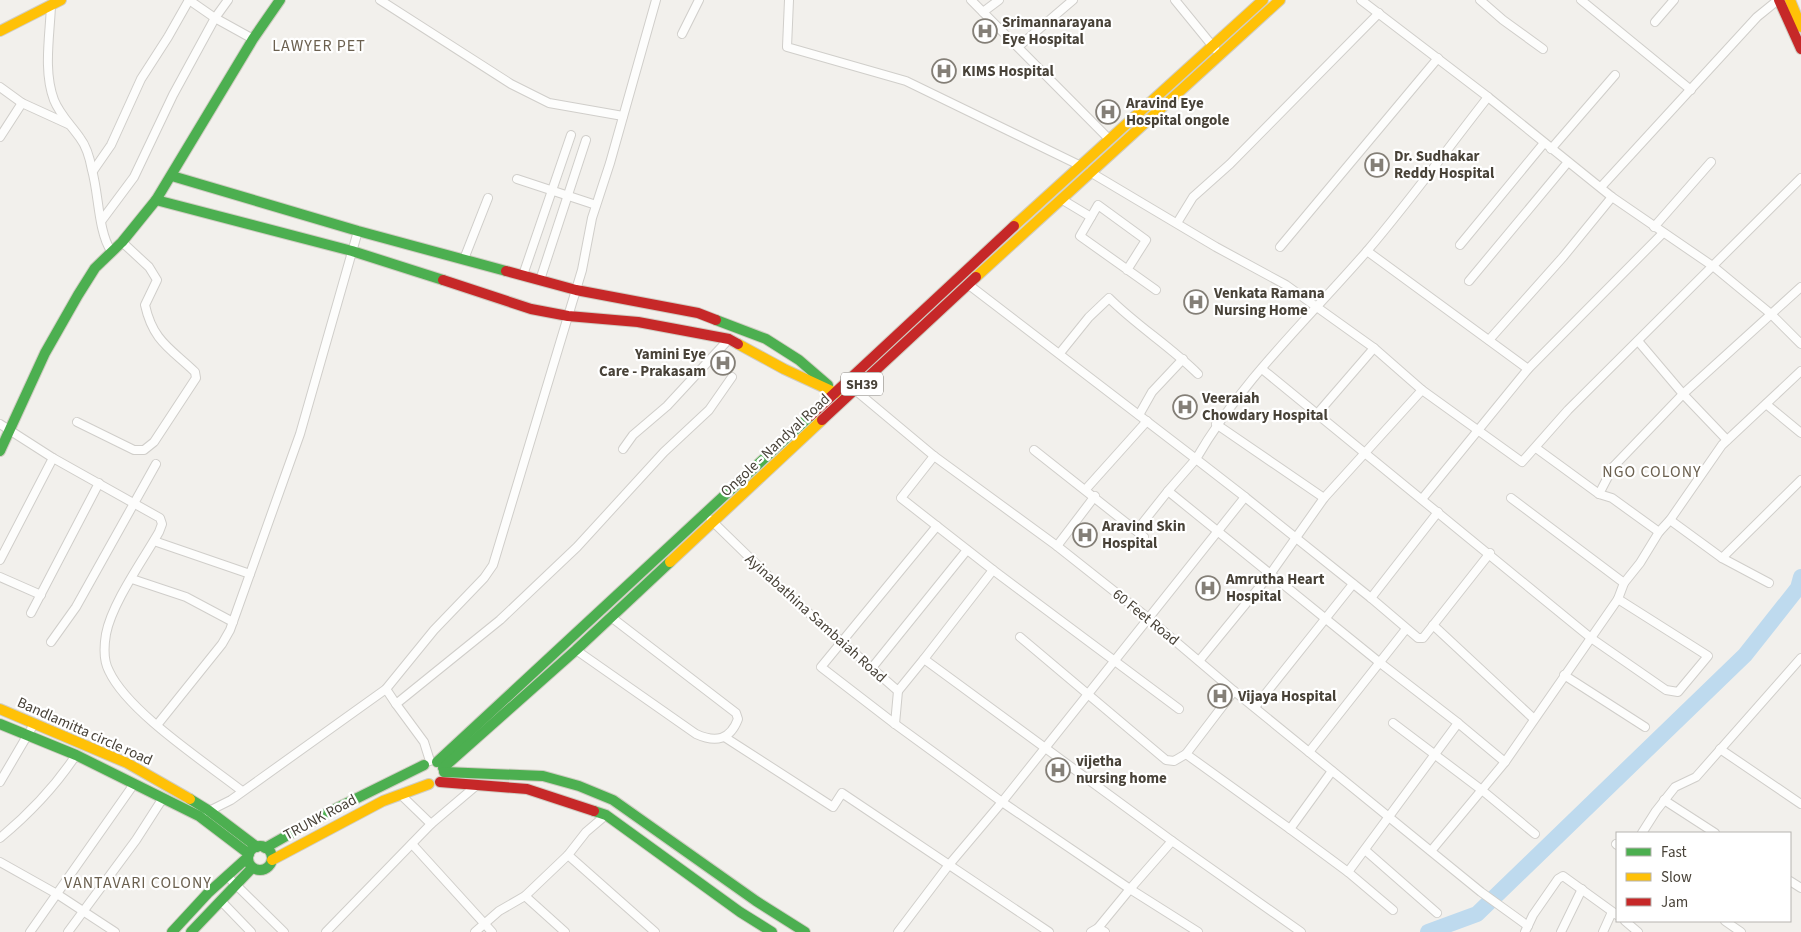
<svg xmlns="http://www.w3.org/2000/svg" width="1801" height="932" viewBox="0 0 1801 932" font-family="'Source Sans 3',sans-serif">
  <style>
    .lines { fill: none; stroke-linecap: round; stroke-linejoin: round }
    .river { stroke: #bedaee; stroke-width: 16 }
    .street-casing { stroke: #d0ceca; stroke-width: 10 }
    .fast-casing { stroke: #d0cdc3; stroke-width: 12 }
    .slow-casing { stroke: #d0cdc3; stroke-width: 12 }
    .jam-casing { stroke: #d0cdc3; stroke-width: 12 }
    .street { stroke: #fdfdfc; stroke-width: 8 }
    .fast { stroke: #4caf50; stroke-width: 10 }
    .slow { stroke: #ffc107; stroke-width: 10 }
    .jam { stroke: #c62828; stroke-width: 10 }
    .labels { text-anchor: middle; stroke-width: 4.5; stroke-linejoin: round; paint-order: stroke }
    .shield { fill: #fff; stroke: #7f7b74; stroke-width: 1 }
    .shield-label { font-size: 14px; font-weight: bold; fill: #484238 }
    .poi-label { font-size: 15px; font-weight: bold; fill: #484238; stroke: #fff; text-anchor: start }
    .street-label { font-size: 15px; fill: #484238; stroke: #fff }
    .neighbourhood-label { font-size: 16px; letter-spacing: 1px; fill: #6b604f; stroke: #fff }
  </style>
  <rect width="100%" height="100%" fill="#f2f0ec"/>
  <g class="lines">
    <path class="river" d="M1428,932L1477,914L1745,655L1798,588L1801,577"/>
    <g class="street-casing">
      <g id="street">
        <path d="M189,0L215,18L253,39"/>
        <path d="M380,0L511,84L549,103L623,116"/>
        <path d="M789,0L787,47L906,81L1079,165"/>
        <path d="M971,0L1109,139"/>
        <path d="M1175,0L1215,49"/>
        <path d="M1361,0L1488,97L1612,197L1714,267L1771,314L1801,344"/>
        <path d="M1480,0L1503,20L1543,49"/>
        <path d="M1581,0L1691,90"/>
        <path d="M51,5C50,35 43,71 54,100C60,115 71,125 80,138C87,147 90,159 92,170C99,195 98,231 111,251"/>
        <path d="M983,12L999,0"/>
        <path d="M1655,22L1674,0"/>
        <path d="M682,34L699,0"/>
        <path d="M1018,47L1073,0"/>
        <path d="M0,87L22,103L68,124"/>
        <path d="M0,137L22,103"/>
        <path d="M1551,149L1615,75"/>
        <path d="M93,171L111,145L141,79L168,37L189,0"/>
        <path d="M1090,172L1216,247L1286,285L1374,348L1422,390L1522,462L1568,410L1801,178"/>
        <path d="M517,179L596,205"/>
        <path d="M1601,187L1757,17L1778,0"/>
        <path d="M1061,199L1091,217"/>
        <path d="M102,220L134,177L173,95L215,18L228,0"/>
        <path d="M1177,223L1193,197L1230,164L1379,13"/>
        <path d="M1654,227L1711,162"/>
        <path d="M1460,245L1544,143"/>
        <path d="M1280,247L1438,58"/>
        <path d="M1367,251L1528,369"/>
        <path d="M464,259L488,198"/>
        <path d="M1127,270L1146,240L1098,205L1080,236L1156,290"/>
        <path d="M523,275L571,135"/>
        <path d="M540,280L586,140"/>
        <path d="M1469,281L1568,162"/>
        <path d="M969,285L1196,459L1168,491L1379,662L1458,723L1348,872"/>
        <path d="M1489,340L1563,257L1612,197"/>
        <path d="M1638,341L1683,394L1727,440"/>
        <path d="M1060,353L1089,317L1109,298C1137,326 1170,346 1198,374"/>
        <path d="M1262,369L1591,638L1666,690L1678,692L1708,656L1618,599"/>
        <path d="M855,390L934,456L1057,546L1148,618L1234,691L1481,892L1528,926"/>
        <path d="M1766,404L1801,433"/>
        <path d="M1317,414L1374,348"/>
        <path d="M1139,415L1152,392L1183,359"/>
        <path d="M77,422L134,450H144L154,442L196,378L195,372C170,348 153,341 145,305L157,280L149,267L122,242"/>
        <path d="M0,424L53,458L160,518L162,524L159,532C143,560 112,603 106,634C104,646 103,660 109,671C128,712 205,762 242,791"/>
        <path d="M1216,424L1324,498"/>
        <path d="M1536,448L1599,494L1612,498L1659,532"/>
        <path d="M623,449L633,435L667,406L729,339"/>
        <path d="M1034,450L1144,537"/>
        <path d="M934,456L901,498L993,570L924,659L1172,841L1301,932"/>
        <path d="M1086,489L1147,421"/>
        <path d="M1599,494L1613,467L1683,394L1801,287"/>
        <path d="M1245,497L1371,598L1418,638H1423L1490,553"/>
        <path d="M1511,498L1624,583"/>
        <path d="M1422,499L1528,369L1663,233"/>
        <path d="M711,520L787,594L898,691L924,659"/>
        <path d="M1670,520L1722,558L1769,583"/>
        <path d="M937,526L821,667L895,724L1002,802L1130,889L1172,841"/>
        <path d="M1137,530L1168,491"/>
        <path d="M154,541L250,574"/>
        <path d="M1057,546L1095,496"/>
        <path d="M1722,558L1801,480"/>
        <path d="M0,560L53,458"/>
        <path d="M993,570L1179,709"/>
        <path d="M0,577L41,595"/>
        <path d="M132,579L186,597L233,622"/>
        <path d="M1371,598L1438,512"/>
        <path d="M31,613L99,483"/>
        <path d="M1433,625L1534,719"/>
        <path d="M1020,637L1166,760L1174,761L1186,754"/>
        <path d="M51,642L76,607L156,464"/>
        <path d="M576,650L696,734C716,743 730,740 738,719L736,713L611,617"/>
        <path d="M1199,661L1271,573L1324,498L1422,390"/>
        <path d="M871,669L967,550"/>
        <path d="M1564,675L1645,727"/>
        <path d="M386,689L396,704L500,620L577,547L664,452L709,410L732,377"/>
        <path d="M1234,691L1186,754L1290,829"/>
        <path d="M396,704L424,742L430,761"/>
        <path d="M1255,707L1353,584"/>
        <path d="M1393,723L1483,791L1535,834"/>
        <path d="M1458,723L1505,762"/>
        <path d="M895,724L898,691"/>
        <path d="M157,725L222,644L230,630L300,434L358,231"/>
        <path d="M726,738L833,807L842,793L1049,932"/>
        <path d="M1720,749L1801,804"/>
        <path d="M1309,752L1406,629"/>
        <path d="M1332,771L1290,829L1348,872L1393,910"/>
        <path d="M0,782L34,724"/>
        <path d="M400,794L431,824"/>
        <path d="M1664,800L1715,833"/>
        <path d="M207,812L231,800L386,689L434,630L484,578L493,565L582,270L592,218L610,163L656,0"/>
        <path d="M1642,833L1656,811L1675,787L1696,777L1801,658"/>
        <path d="M0,838C30,813 55,787 76,755"/>
        <path d="M412,844L492,932"/>
        <path d="M1616,844L1617,845"/>
        <path d="M1365,850L1437,913"/>
        <path d="M1431,851L1505,762L1618,599L1624,583L1640,563L1659,532L1670,520L1722,445L1801,371"/>
        <path d="M568,855L655,932"/>
        <path d="M0,862L57,894L115,932"/>
        <path d="M227,876L284,932"/>
        <path d="M1790,881L1801,888"/>
        <path d="M525,896L565,932"/>
        <path d="M223,903L251,932"/>
        <path d="M1625,921L1638,932"/>
        <path d="M1725,921L1741,932"/>
        <path d="M1098,928L1130,889L1198,932"/>
        <path d="M30,932L134,784"/>
        <path d="M68,932L136,840L163,798"/>
        <path d="M326,932L431,824L477,785"/>
        <path d="M475,932L499,911L525,896L568,855L586,832L606,815"/>
        <path d="M898,932L948,866L1002,802L1245,497L1196,459C1241,381 1308,319 1367,251C1409,202 1448,148 1488,97"/>
        <path d="M1091,932L1098,928L1105,932"/>
        <path d="M1525,932L1533,915L1558,879L1563,876L1617,915"/>
        <path d="M1561,932L1582,889"/>
        <path d="M1603,932L1612,912"/>
      </g>
    </g>
    <g class="fast-casing">
      <g id="fast">
        <path d="M172,176L358,231L506,271"/>
        <path d="M156,200L352,251L443,280"/>
        <path d="M716,320L766,339L799,360L828,385"/>
        <path d="M0,451L45,353L78,295L95,268L122,242L156,200L253,39L280,0"/>
        <path d="M0,724L76,755L199,816L249,854"/>
        <path d="M437,762L810,416"/>
        <path d="M443,768L576,650L670,562"/>
        <path d="M444,772L543,776L579,786L613,800L756,901L805,932"/>
        <path d="M190,799L208,810L257,847"/>
        <path d="M594,811L606,815L740,912L772,932"/>
        <circle cx="260" cy="858" r="12"/>
        <path d="M265,848L329,812L424,765"/>
        <path d="M172,932L208,893L248,857"/>
        <path d="M191,932L252,868"/>
      </g>
    </g>
    <g class="slow-casing">
      <g id="slow">
        <path d="M1790,0L1801,27"/>
        <path d="M0,31L61,0"/>
        <path d="M1014,226L1263,0"/>
        <path d="M976,277L1280,0"/>
        <path d="M738,344L784,369L836,393"/>
        <path d="M670,562L822,420"/>
        <path d="M0,709L127,763L190,799"/>
        <path d="M272,860L383,801L429,784"/>
      </g>
    </g>
    <g class="jam-casing">
      <g id="jam">
        <path d="M1779,0L1801,49"/>
        <path d="M506,271L576,290L698,313L716,320"/>
        <path d="M443,280L531,309L568,316L638,322L729,339L738,344"/>
        <path d="M810,416L1014,226"/>
        <path d="M822,420L976,277"/>
        <path d="M440,782L527,789L594,811"/>
      </g>
    </g>
    <use href="#street" class="street"/>
    <use href="#fast" class="fast"/>
    <use href="#slow" class="slow"/>
    <use href="#jam" class="jam"/>
  </g>
  <defs>
    <g id="hospital-ring" transform="scale(1.25)"><circle r="9.5" fill="#fff" stroke="#847f77" stroke-width="1.5"/><path d="M-5-5h3v3.5h4V-5h3V5h-3V1.5h-4V5h-3Z" fill="#847f77"/></g>
  </defs>
  <g fill-rule="evenodd">
    <use href="#hospital-ring" x="985" y="31"/>
    <use href="#hospital-ring" x="944" y="71"/>
    <use href="#hospital-ring" x="1108" y="112"/>
    <use href="#hospital-ring" x="1377" y="165"/>
    <use href="#hospital-ring" x="1196" y="302"/>
    <use href="#hospital-ring" x="723" y="363"/>
    <use href="#hospital-ring" x="1185" y="407"/>
    <use href="#hospital-ring" x="1085" y="535"/>
    <use href="#hospital-ring" x="1208" y="588"/>
    <use href="#hospital-ring" x="1220" y="696"/>
    <use href="#hospital-ring" x="1058" y="770"/>
  </g>
  <g class="labels">
    <rect class="shield" x="841" y="372.5" width="42" height="23" rx="4"/>
    <g class="shield-label">
      <text x="862" y="389">SH39</text>
    </g>
    <g class="poi-label">
      <text x="1002" y="27">Srimannarayana<tspan x="1002" dy="17">Eye Hospital</tspan></text>
      <text x="962" y="76">KIMS Hospital</text>
      <text x="1126" y="108">Aravind Eye<tspan x="1126" dy="17">Hospital ongole</tspan></text>
      <text x="1394" y="161">Dr. Sudhakar<tspan x="1394" dy="17">Reddy Hospital</tspan></text>
      <text x="1214" y="298">Venkata Ramana<tspan x="1214" dy="17">Nursing Home</tspan></text>
      <text x="706" y="359" text-anchor="end">Yamini Eye<tspan x="706" dy="17">Care - Prakasam</tspan></text>
      <text x="1202" y="403">Veeraiah<tspan x="1202" dy="17">Chowdary Hospital</tspan></text>
      <text x="1102" y="531">Aravind Skin<tspan x="1102" dy="17">Hospital</tspan></text>
      <text x="1226" y="584">Amrutha Heart<tspan x="1226" dy="17">Hospital</tspan></text>
      <text x="1238" y="701">Vijaya Hospital</text>
      <text x="1076" y="766">vijetha<tspan x="1076" dy="17">nursing home</tspan></text>
    </g>
    <g class="street-label">
      <text transform="translate(775 445) rotate(-43)" y="5">Ongole - Nandyal Road</text>
      <text transform="translate(1146 617) rotate(39)" y="5">60 Feet Road</text>
      <text transform="translate(816 618) rotate(42)" y="5">Ayinabathina Sambaiah Road</text>
      <text transform="translate(85 731) rotate(24)" y="5">Bandlamitta circle road</text>
      <text transform="translate(320 817) rotate(-28)" y="5">TRUNK Road</text>
    </g>
    <g class="neighbourhood-label">
      <text x="319" y="51">LAWYER PET</text>
      <text x="1652" y="477">NGO COLONY</text>
      <text x="138" y="888">VANTAVARI COLONY</text>
    </g>
  </g>
  <rect x="1616" y="832" width="175" height="90" fill="#ffffff" stroke="#b6b3af"/>
  <rect x="1626" y="848" width="25" height="8" fill="#4caf50" stroke="#b6b3af"/>
  <text x="1661" y="857" font-size="15" fill="#484238">Fast</text>
  <rect x="1626" y="873" width="25" height="8" fill="#ffc107" stroke="#b6b3af"/>
  <text x="1661" y="882" font-size="15" fill="#484238">Slow</text>
  <rect x="1626" y="898" width="25" height="8" fill="#c62828" stroke="#b6b3af"/>
  <text x="1661" y="907" font-size="15" fill="#484238">Jam</text>
</svg>
